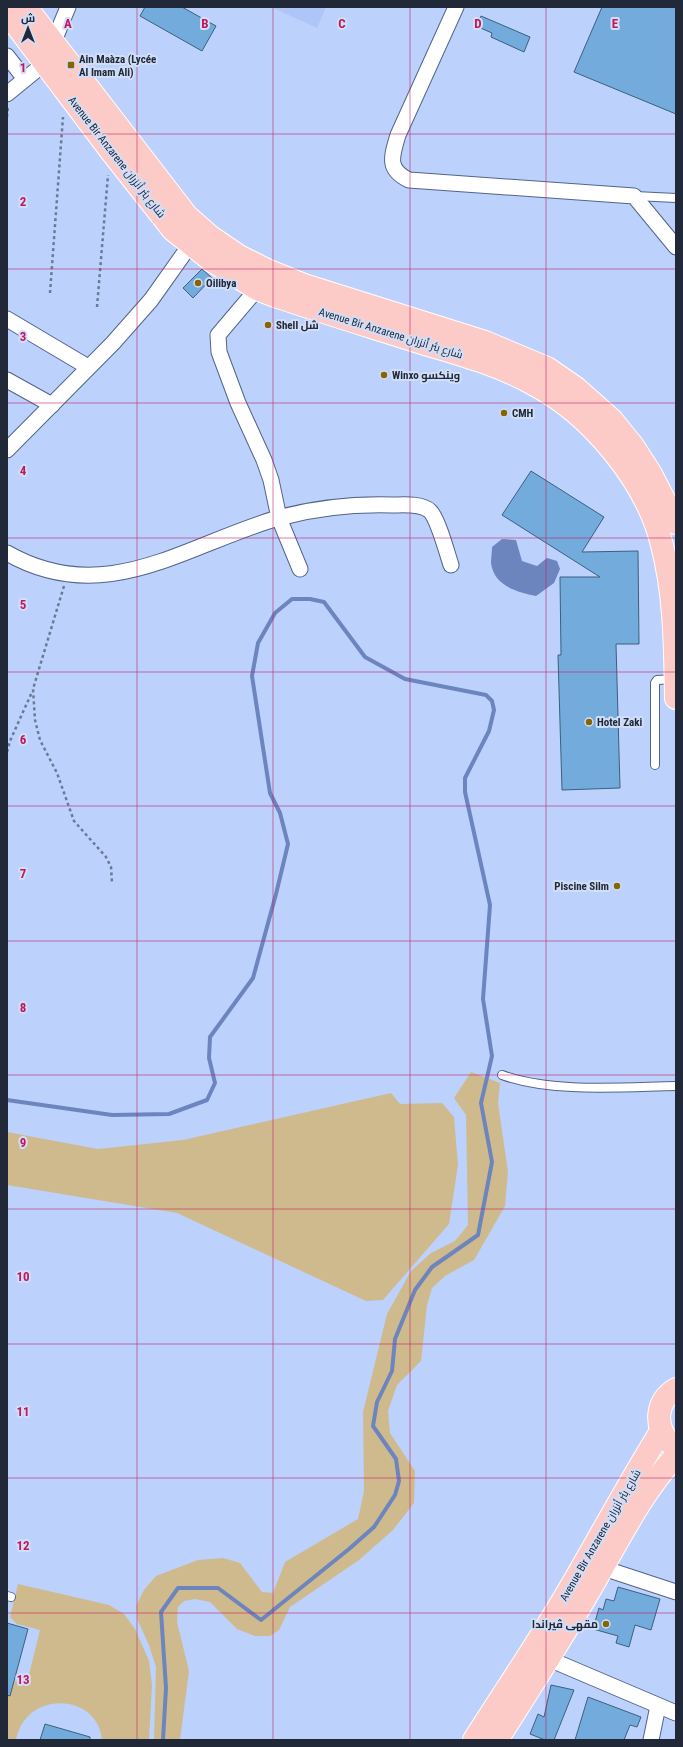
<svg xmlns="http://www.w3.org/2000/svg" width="683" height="1747" viewBox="0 0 683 1747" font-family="'Roboto Condensed',Cairo,sans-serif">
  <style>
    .built { fill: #aec5f7 }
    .green { fill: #cfba8e }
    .water { fill: #6c85bf }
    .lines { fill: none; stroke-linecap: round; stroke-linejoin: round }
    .stream { stroke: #6c85bf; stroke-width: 4 }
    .building { fill: #73abdc; stroke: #3c607e }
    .service-casing { stroke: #53648a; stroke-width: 10 }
    .minor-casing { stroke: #53648a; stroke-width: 17 }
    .primary-casing { stroke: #fff; stroke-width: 24 }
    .path { stroke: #6c7a97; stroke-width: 2.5; stroke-dasharray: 3 3; stroke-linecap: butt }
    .service { stroke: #fff; stroke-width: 8 }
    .minor { stroke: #fff; stroke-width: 15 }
    .primary { stroke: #fdcbc7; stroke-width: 22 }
    .grid { fill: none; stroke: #c2185b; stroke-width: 1; stroke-opacity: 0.55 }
    .poi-dot { fill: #876500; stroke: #d1def8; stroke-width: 1.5 }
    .labels { text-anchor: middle; stroke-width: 4; stroke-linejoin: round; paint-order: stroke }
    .poi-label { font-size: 11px; font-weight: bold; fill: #212838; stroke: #d1def8; text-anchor: start }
    .street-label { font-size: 11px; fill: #212838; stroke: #d1def8 }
    .grid-label { font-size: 13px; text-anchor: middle; font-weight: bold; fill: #c2185b; stroke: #d1def8; stroke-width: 4; stroke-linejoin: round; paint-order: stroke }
  </style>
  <rect width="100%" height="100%" fill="#bcd1fc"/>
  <path class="built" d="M271,7H326L317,28Z"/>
  <g class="green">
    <path d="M471,1072L500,1083L498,1103L508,1172L505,1206L474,1260L445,1276L432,1288L427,1305L421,1361L397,1385L388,1411L390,1433L415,1471L414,1503L393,1530L359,1560L290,1607L279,1630L270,1636H255L237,1629L210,1602L195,1599L184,1601L178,1607L177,1622L189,1671L180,1740H154L156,1667L149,1645L138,1621L136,1606L144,1590L156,1576L198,1560L223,1558L240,1563L262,1592L273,1593L285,1562L358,1519L364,1491L363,1412L387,1314L411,1271L431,1253L455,1241L468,1225L466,1115L454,1098Z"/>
    <path d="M391,1093L400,1104L442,1103L454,1117L458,1165L449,1224L383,1300L366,1301L177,1213L7,1185V1132L98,1149L183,1140Z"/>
    <path d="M18,1584L109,1605L124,1614L135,1629L149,1661L152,1685L149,1740H102C98,1692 25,1690 16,1740H8L7,1680L27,1683L40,1630L17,1624L10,1617Z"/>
  </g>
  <path class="water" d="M502,539L516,540L522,561L537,566L547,558L557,561L560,569L554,583L536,596C517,592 494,586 491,563C491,558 492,552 492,547Z"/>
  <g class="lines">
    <path class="stream" d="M7,1100L112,1115L169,1114L207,1100L215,1083L209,1058L210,1037L253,978L276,894L288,844L280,813L270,793L252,676L258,643L275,613L292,599H310L324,602L365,657L405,679L486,695L492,701L494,710L489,731L465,778V792L490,905L483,999L492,1056L481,1103L492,1162L478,1235L432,1267L415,1290L395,1339L392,1371L377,1402L373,1426L396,1459L399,1481L395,1495L374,1527L349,1549L261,1620L218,1588H178L161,1612L166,1688L163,1740"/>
  </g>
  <g class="building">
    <path d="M145,7H182L216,26L202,51L140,16Z"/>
    <path d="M602,7H676V114L574,72Z"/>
    <path d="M481,16L530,37L524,52L491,37L492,33L476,26Z"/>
    <path d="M202,269L212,278L193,298L183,288Z"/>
    <path d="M531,471L604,517L582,552L638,551L639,644H616L620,788L562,790L558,655H561L560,577H600L502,515Z"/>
    <path d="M618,1587L660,1599L651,1630L635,1625L629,1647L616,1643L618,1636L593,1629L599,1608L603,1610L606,1599L614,1601Z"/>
    <path d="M7,1623L28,1629L10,1696L7,1695Z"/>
    <path d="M551,1685L574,1690L554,1740H545L530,1734L538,1714L544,1717Z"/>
    <path d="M588,1697L641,1717L637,1727L630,1725L624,1740H575Z"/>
    <path d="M45,1724L90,1737V1740H40Z"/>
  </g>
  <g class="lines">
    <g class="service-casing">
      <g id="service">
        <path d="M635,196L676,198"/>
        <path d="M655,765V683L657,680L675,679"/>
        <path d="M502,1075C551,1093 622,1087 676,1086"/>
        <path d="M7,1596L11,1597"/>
      </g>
    </g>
    <g class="minor-casing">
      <g id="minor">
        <path d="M456,7L398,135C392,156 386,169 409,180L634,196L676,247"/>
        <path d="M7,56L25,79"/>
        <path d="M7,94L45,63L68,7"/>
        <path d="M257,289L218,335L219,352L238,403L264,460L271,480L279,518L300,569"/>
        <path d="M7,319L88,367"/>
        <path d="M7,380L52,405"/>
        <path d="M7,450L113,343L151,300L190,245"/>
        <path d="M7,553C105,609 185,545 278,518C315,508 354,504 392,505C403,505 421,503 430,511C438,519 447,553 451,565"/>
        <path d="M603,1568L676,1592"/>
        <path d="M549,1659L676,1713"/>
        <path d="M651,1740L658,1706"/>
      </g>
    </g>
    <g class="primary-casing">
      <g id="primary">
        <path d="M26,7L187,216L211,237L239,256L269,271L304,285L485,342L547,368L576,388L612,420L633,446L651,474L676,523"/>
        <path d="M7,13L110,150L173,230L212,261L257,289L275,296C325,313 375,328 425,344C462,355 499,365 533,384C591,414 647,482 662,545C675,595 675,646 676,698"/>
        <path d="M669,1442C654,1425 656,1401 676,1389"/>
        <path d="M474,1740C507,1688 542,1637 573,1583C602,1533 630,1481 661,1431"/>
        <path d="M497,1740C529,1690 561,1640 591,1588C615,1547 643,1490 676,1456"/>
      </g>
    </g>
    <g class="path">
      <path d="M7,117L8,106"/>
      <path d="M50,293L63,117"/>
      <path d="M97,307L108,175"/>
      <path d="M64,586L33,689L35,720L40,740L57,773L74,821L106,857L111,867L112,883"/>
      <path d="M7,752L10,741L32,692"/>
    </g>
    <use href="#service" class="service"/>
    <use href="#minor" class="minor"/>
    <use href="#primary" class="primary"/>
  </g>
  <path class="grid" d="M137,7V1740M273,7V1740M410,7V1740M546,7V1740M7,134H676M7,269H676M7,403H676M7,538H676M7,672H676M7,806H676M7,941H676M7,1075H676M7,1209H676M7,1344H676M7,1478H676M7,1613H676"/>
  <g class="poi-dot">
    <rect x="67" y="61" width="8" height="8" rx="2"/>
    <circle cx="198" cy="283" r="4"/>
    <circle cx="268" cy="325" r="4"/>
    <circle cx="384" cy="375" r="4"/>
    <circle cx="504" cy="413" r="4"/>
    <circle cx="589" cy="722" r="4"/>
    <circle cx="617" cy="886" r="4"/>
    <circle cx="606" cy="1624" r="4"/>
  </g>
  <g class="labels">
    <g class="poi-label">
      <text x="79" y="63">Ain Maàza (Lycée<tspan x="79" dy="13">Al Imam Ali)</tspan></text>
      <text x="206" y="287">Oilibya</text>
      <text x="276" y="329">Shell شل</text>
      <text x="392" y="379">Winxo وينكسو</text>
      <text x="512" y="417">CMH</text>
      <text x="597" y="726">Hotel Zaki</text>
      <text x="609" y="890" text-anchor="end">Piscine Silm</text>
      <text x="598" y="1628" text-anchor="end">مقهى ڤيراندا</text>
    </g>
    <g class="street-label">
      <text transform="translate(117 157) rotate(52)" y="4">Avenue Bir Anzarene شارع بئر أنزران</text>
      <text transform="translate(391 333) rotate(17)" y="4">Avenue Bir Anzarene شارع بئر أنزران</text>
      <text transform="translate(600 1535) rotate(-60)" y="4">Avenue Bir Anzarene شارع بئر أنزران</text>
    </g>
  </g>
  <g class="grid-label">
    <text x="68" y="28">A</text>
    <text x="205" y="28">B</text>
    <text x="342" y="28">C</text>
    <text x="478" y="28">D</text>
    <text x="615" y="28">E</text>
    <text x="23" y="72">1</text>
    <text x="23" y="206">2</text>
    <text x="23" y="341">3</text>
    <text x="23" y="475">4</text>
    <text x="23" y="609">5</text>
    <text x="23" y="744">6</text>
    <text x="23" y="878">7</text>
    <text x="23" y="1012">8</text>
    <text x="23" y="1147">9</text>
    <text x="23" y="1281">10</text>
    <text x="23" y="1416">11</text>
    <text x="23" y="1550">12</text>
    <text x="23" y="1684">13</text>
  </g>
  <rect width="683" height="1747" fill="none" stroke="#212838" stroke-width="16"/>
  <g transform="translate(28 28)" stroke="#d1def8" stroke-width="3" paint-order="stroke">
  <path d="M0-3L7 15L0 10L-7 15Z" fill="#212838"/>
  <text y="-6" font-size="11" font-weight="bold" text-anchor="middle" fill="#212838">ش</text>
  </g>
</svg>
